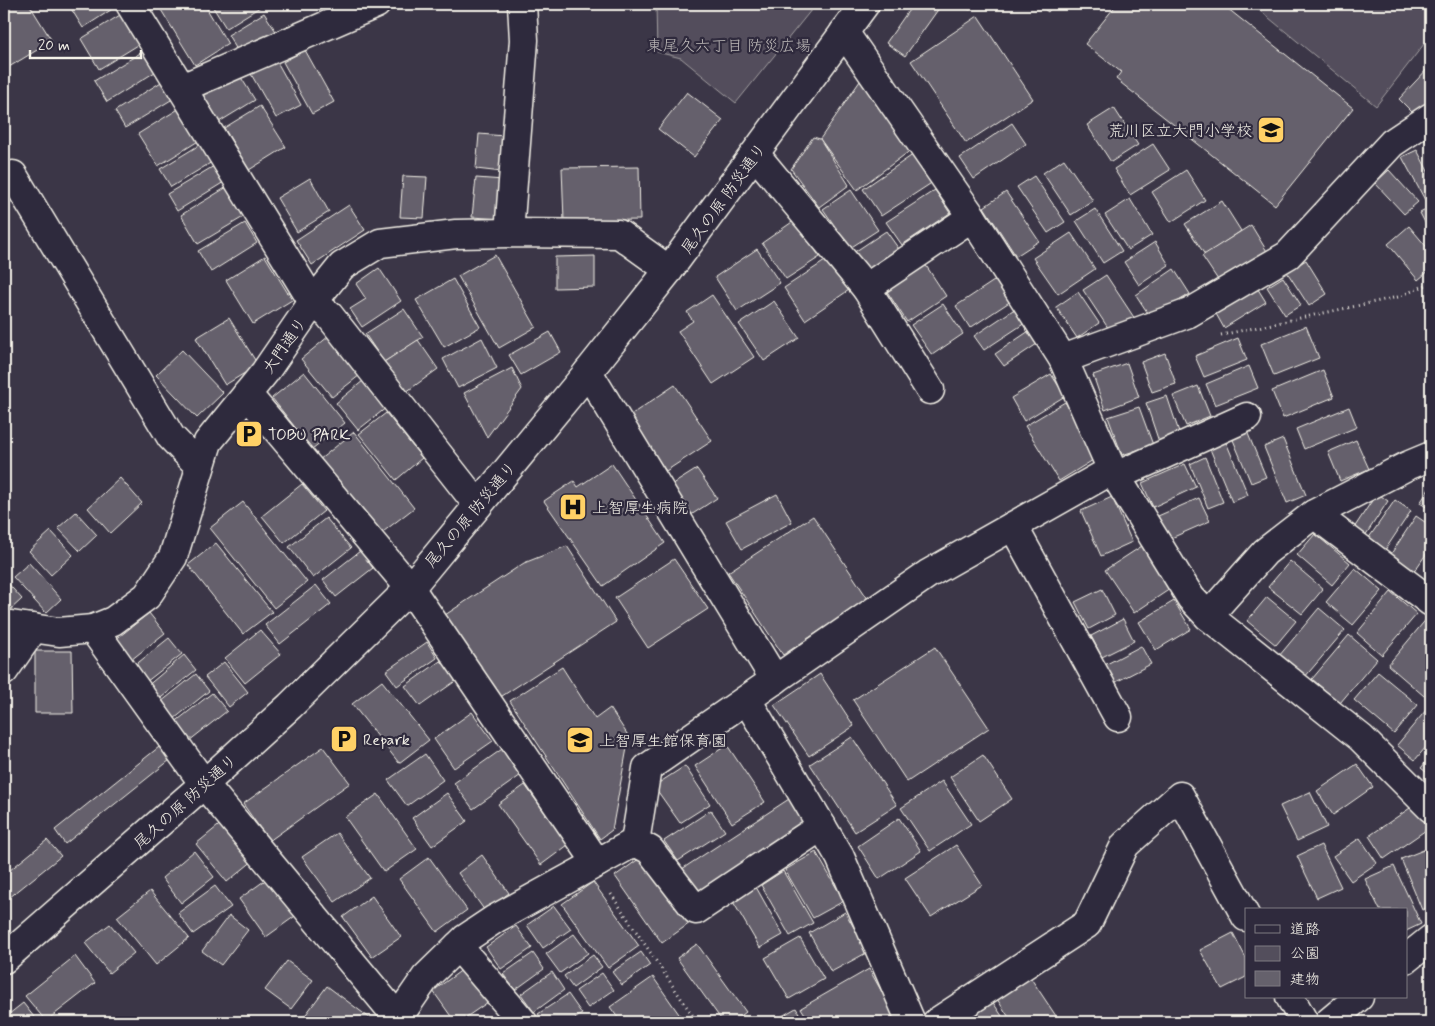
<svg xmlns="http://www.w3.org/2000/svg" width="1435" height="1026" viewBox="0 0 1435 1026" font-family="Mynerve,'Klee One',sans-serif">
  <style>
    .green { fill: #534e5c; stroke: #a4a0a2 }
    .building { fill: #65616c; stroke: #f4f1e8 }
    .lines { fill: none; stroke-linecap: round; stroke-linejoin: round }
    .minor-casing { stroke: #f4f1e8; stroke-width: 31 }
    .path { stroke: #f4f1e8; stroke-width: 3; stroke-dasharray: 1 4; stroke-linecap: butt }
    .minor { stroke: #2f2a3d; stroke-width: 28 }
    .labels { text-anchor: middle; stroke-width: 4.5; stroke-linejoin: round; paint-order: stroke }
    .park-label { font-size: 16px; fill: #bcb8b7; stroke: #2f2a3d }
    .poi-label { font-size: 16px; fill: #f4f1e8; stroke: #2f2a3d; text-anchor: start }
    .street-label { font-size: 16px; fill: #f4f1e8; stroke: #2f2a3d }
  </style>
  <rect width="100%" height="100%" fill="#3b3647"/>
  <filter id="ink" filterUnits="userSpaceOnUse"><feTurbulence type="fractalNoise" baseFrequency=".02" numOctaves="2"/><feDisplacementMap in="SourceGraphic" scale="10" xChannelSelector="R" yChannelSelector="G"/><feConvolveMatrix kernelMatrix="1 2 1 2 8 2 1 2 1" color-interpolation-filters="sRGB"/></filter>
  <g filter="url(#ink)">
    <g class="green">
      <path d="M656,4H816L736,103L681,58L657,52Z"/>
      <path d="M1252,4H1431V35L1376,106Z"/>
    </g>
    <g class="building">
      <path d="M4,4H29L52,41L4,70Z"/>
      <path d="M76,4H120L83,28L70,7Z"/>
      <path d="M161,4H204L228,44L195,65L158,5Z"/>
      <path d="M211,4H258L260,7L226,28Z"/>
      <path d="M913,4H942L905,56L886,43Z"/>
      <path d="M961,4H975L970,10Z"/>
      <path d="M1037,4H1054L1048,12Z"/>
      <path d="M1117,4H1222L1353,108L1275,205L1116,79L1121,72L1085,44Z"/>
      <path d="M125,12L143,42L99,69L81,39Z"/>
      <path d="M264,13L279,36L242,58L228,35Z"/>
      <path d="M978,16L1033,99L966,143L911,61Z"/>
      <path d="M305,50L334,102L312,114L283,62Z"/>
      <path d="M142,52L155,72L107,102L94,81Z"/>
      <path d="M276,60L301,105L276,118L251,74Z"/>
      <path d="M1431,65V98L1415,115L1399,99Z"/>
      <path d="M237,71L255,100L219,122L201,93Z"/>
      <path d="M166,79L176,97L125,128L115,111Z"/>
      <path d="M860,81L911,150L857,190L820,139Z"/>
      <path d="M687,92L723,120L694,157L658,129Z"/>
      <path d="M260,106L286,147L249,170L224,128Z"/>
      <path d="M180,108L200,140L158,166L138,134Z"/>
      <path d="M1114,108L1138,145L1111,162L1087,125Z"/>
      <path d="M1012,123L1026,144L974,179L960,158Z"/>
      <path d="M479,134L505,136L502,172L476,169Z"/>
      <path d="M813,137L820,139L849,185L819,207L791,169Z"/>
      <path d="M201,144L212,162L171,187L160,169Z"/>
      <path d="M1153,144L1170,170L1130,195L1114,169Z"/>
      <path d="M1417,150L1431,177V197L1425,200L1402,157Z"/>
      <path d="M914,154L933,182L881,216L863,189Z"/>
      <path d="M1064,159L1093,201L1071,215L1043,173Z"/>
      <path d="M214,166L224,182L177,211L167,194Z"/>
      <path d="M639,167L640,220L564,221L562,168Z"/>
      <path d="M1186,170L1205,200L1171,222L1152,192Z"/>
      <path d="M1389,170L1418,202L1404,214L1375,183Z"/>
      <path d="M403,176L427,177L424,218L400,217Z"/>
      <path d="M1034,176L1065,222L1048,233L1017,187Z"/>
      <path d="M310,178L329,212L297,232L277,198Z"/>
      <path d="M476,178L504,180L501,219L472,217Z"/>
      <path d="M227,187L245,216L198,244L181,215Z"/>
      <path d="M851,190L878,230L850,248L823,209Z"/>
      <path d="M935,190L950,213L902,245L886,222Z"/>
      <path d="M1006,192L1039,241L1016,256L984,207Z"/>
      <path d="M1130,199L1152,235L1128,250L1105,215Z"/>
      <path d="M1222,201L1241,231L1205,255L1185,224Z"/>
      <path d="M349,205L365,230L312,265L296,240Z"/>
      <path d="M1431,207V234L1420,213Z"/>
      <path d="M1095,209L1122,251L1103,263L1076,221Z"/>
      <path d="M795,220L820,257L786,279L762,243Z"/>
      <path d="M245,223L257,243L211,272L198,251Z"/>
      <path d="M1251,225L1268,253L1220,283L1202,256Z"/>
      <path d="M1409,226L1431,252V269L1418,280L1388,244Z"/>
      <path d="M886,231L901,252L867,275L853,253Z"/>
      <path d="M1071,233L1095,269L1058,294L1033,258Z"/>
      <path d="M1155,242L1169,265L1139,285L1124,262Z"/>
      <path d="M757,249L780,283L737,311L715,277Z"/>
      <path d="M495,255L536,327L499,348L458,276Z"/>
      <path d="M265,256L292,300L253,324L226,280Z"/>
      <path d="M595,256V287L555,288V257Z"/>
      <path d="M828,259L849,290L805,320L784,288Z"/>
      <path d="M1306,260L1327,294L1309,306L1287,272Z"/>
      <path d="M925,264L946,296L907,322L886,290Z"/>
      <path d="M379,268L401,301L362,327L350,309L366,299L356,284Z"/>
      <path d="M1174,269L1190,294L1151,318L1136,295Z"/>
      <path d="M1106,275L1137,322L1114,337L1083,290Z"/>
      <path d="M1000,277L1014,299L970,328L956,306Z"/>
      <path d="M1283,277L1301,305L1285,315L1267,287Z"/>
      <path d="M453,279L480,327L444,347L416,300Z"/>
      <path d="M1256,286L1266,302L1224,328L1215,312Z"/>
      <path d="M1078,292L1099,323L1077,338L1056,307Z"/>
      <path d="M712,295L754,357L713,384L678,331L693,321L687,312Z"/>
      <path d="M774,301L799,338L764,361L739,324Z"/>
      <path d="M943,304L963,334L932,355L911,325Z"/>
      <path d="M1019,306L1028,321L984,350L974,336Z"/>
      <path d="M404,309L423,337L384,362L365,334Z"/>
      <path d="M229,318L258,365L225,385L196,338Z"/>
      <path d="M1306,326L1319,358L1274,376L1261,344Z"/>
      <path d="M1032,329L1040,342L1004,366L995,354Z"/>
      <path d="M550,332L561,352L521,375L509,355Z"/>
      <path d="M329,336L360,375L332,397L301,359Z"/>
      <path d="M482,338L497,368L458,388L443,359Z"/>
      <path d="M1238,338L1247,360L1204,377L1195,356Z"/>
      <path d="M418,340L438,369L406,392L384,362Z"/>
      <path d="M182,350L223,393L197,418L156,375Z"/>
      <path d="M1165,353L1176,384L1152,392L1141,362Z"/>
      <path d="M1127,363L1139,397L1105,410L1093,375Z"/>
      <path d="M1249,366L1258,388L1215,405L1206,384Z"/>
      <path d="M512,368L522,389L487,437L464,393Z"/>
      <path d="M1323,370L1334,397L1283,418L1272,391Z"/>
      <path d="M304,372L345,423L312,449L272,398Z"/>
      <path d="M1051,374L1065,396L1024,421L1011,398Z"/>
      <path d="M369,376L391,404L358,430L336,403Z"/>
      <path d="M675,385L712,441L666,471L629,416Z"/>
      <path d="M1198,386L1210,416L1186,426L1173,396Z"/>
      <path d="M1167,396L1180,435L1159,442L1146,403Z"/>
      <path d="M1065,402L1098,457L1059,481L1025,426Z"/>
      <path d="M1139,407L1153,445L1122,455L1108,417Z"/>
      <path d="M1349,407L1357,427L1304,449L1296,429Z"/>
      <path d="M386,413L422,458L396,480L359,434Z"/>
      <path d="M1246,429L1266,477L1251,483L1231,435Z"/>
      <path d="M354,432L414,508L379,535L319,460Z"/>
      <path d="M1283,439L1306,495L1287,503L1264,447Z"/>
      <path d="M1356,440L1369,469L1340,481L1328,452Z"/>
      <path d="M1226,442L1248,495L1232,502L1210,449Z"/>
      <path d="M1205,457L1223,502L1208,508L1190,464Z"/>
      <path d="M612,464L665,543L603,586L544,501L574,481L578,487Z"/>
      <path d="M1185,464L1196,487L1153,507L1142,483Z"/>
      <path d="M697,469L717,498L691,515L670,486Z"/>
      <path d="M120,478L142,503L110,533L88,508Z"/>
      <path d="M302,484L324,511L284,543L262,516Z"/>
      <path d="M1431,486V510L1420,503Z"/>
      <path d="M1377,493L1388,501L1363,539L1352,531Z"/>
      <path d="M777,494L792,522L742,549L726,521Z"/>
      <path d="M1112,497L1132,542L1101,556L1081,511Z"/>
      <path d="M1199,498L1210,521L1169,539L1158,516Z"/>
      <path d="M1395,500L1411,511L1383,553L1366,542Z"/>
      <path d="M243,502L307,582L274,608L210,528Z"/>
      <path d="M76,512L97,535L80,551L58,528Z"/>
      <path d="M813,516L868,599L783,655L728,572Z"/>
      <path d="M1416,516L1431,526V547L1413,573L1389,557Z"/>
      <path d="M326,518L351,548L313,578L289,547Z"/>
      <path d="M51,531L73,555L51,575L29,551Z"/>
      <path d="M1315,534L1350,563L1332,585L1297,555Z"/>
      <path d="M216,543L272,612L243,634L188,565Z"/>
      <path d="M567,546L616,622L496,700L442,617L524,563Z"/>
      <path d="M1142,546L1170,589L1134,613L1105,570Z"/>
      <path d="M360,551L373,568L336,597L323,580Z"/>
      <path d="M674,559L708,609L648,648L615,598Z"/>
      <path d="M1290,561L1323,589L1302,614L1268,587Z"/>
      <path d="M29,563L61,599L46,613L13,577Z"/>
      <path d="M1355,568L1382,591L1353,625L1326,602Z"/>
      <path d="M4,579L22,599L9,611L4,606Z"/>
      <path d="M316,585L331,604L280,644L265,625Z"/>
      <path d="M1102,589L1115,615L1089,629L1075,602Z"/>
      <path d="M1391,592L1417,614L1382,655L1357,633Z"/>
      <path d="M1267,597L1296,621L1276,645L1247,621Z"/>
      <path d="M1174,601L1191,629L1156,650L1139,622Z"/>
      <path d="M1319,608L1345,630L1304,678L1279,656Z"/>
      <path d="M149,613L165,633L131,660L115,640Z"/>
      <path d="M1428,617L1431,620V702L1388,665Z"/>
      <path d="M1123,619L1134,641L1102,657L1091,636Z"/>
      <path d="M260,630L281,654L245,683L225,658Z"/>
      <path d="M1349,635L1377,659L1340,703L1312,679Z"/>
      <path d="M4,637L15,639L4,655Z"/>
      <path d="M169,638L182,654L146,682L134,666Z"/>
      <path d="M427,642L437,658L397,686L386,671Z"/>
      <path d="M1141,646L1151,664L1110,685L1101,667Z"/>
      <path d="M935,647L989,728L907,782L853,700Z"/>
      <path d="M35,651H72L73,713H35Z"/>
      <path d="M184,655L196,670L157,701L146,687Z"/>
      <path d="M443,659L457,680L420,706L405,686Z"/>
      <path d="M224,662L248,692L229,707L205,677Z"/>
      <path d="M562,667L595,719L610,708L629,737L612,830L600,839L510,701Z"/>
      <path d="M1378,672L1418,705L1394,734L1354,700Z"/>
      <path d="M196,674L209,691L174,719L161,702Z"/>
      <path d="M820,674L854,726L809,756L774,705Z"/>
      <path d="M382,681L429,740L399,763L352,704Z"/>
      <path d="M212,693L227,711L189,741L174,723Z"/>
      <path d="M1427,709L1431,713V741L1415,760L1397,745Z"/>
      <path d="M472,712L493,741L454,768L434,739Z"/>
      <path d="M852,737L897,805L855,832L810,764Z"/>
      <path d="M727,745L765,802L732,823L695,766Z"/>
      <path d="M159,747L170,760L65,844L55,830Z"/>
      <path d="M323,747L350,783L269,841L243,804Z"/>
      <path d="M505,747L524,773L473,809L454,783Z"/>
      <path d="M425,754L443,780L407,806L388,780Z"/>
      <path d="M983,755L1012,799L979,821L950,777Z"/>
      <path d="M1431,756V776L1421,768Z"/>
      <path d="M1357,764L1373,787L1333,815L1317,791Z"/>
      <path d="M685,766L710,804L680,823L654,786Z"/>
      <path d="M942,781L971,824L930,851L901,808Z"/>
      <path d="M525,785L568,845L541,865L498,804Z"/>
      <path d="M1310,792L1327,827L1297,841L1280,806Z"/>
      <path d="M447,793L467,821L432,846L412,818Z"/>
      <path d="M378,794L417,849L384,872L345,817Z"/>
      <path d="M789,799L807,826L699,896L682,869Z"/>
      <path d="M1413,806L1429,828L1384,859L1369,836Z"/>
      <path d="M711,810L725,831L678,861L664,841Z"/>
      <path d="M899,818L921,851L879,879L858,846Z"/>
      <path d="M223,822L254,860L227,882L196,844Z"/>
      <path d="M337,833L370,878L335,902L302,857Z"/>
      <path d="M1360,838L1377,863L1351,881L1333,856Z"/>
      <path d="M47,840L61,856L4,902V875Z"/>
      <path d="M956,845L982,885L931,917L905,878Z"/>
      <path d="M1321,845L1341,887L1317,898L1297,856Z"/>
      <path d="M1431,847V906L1422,910L1401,859Z"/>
      <path d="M194,851L214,877L181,903L162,878Z"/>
      <path d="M816,852L844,901L813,918L785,870Z"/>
      <path d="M482,855L509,893L485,911L458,873Z"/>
      <path d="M643,856L690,923L662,943L615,876Z"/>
      <path d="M429,857L467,910L437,932L399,879Z"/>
      <path d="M1394,866L1421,924L1406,931V910H1380L1365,879Z"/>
      <path d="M783,871L813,923L790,936L761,885Z"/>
      <path d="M271,876L298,914L266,937L239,899Z"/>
      <path d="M593,882L639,946L608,968L562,904Z"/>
      <path d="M215,886L231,907L193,934L178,913Z"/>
      <path d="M756,887L783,935L760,948L732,900Z"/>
      <path d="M150,891L189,938L156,965L117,917Z"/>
      <path d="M372,896L401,937L372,957L343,917Z"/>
      <path d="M554,906L571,929L543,948L527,925Z"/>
      <path d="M845,912L868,952L831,972L809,933Z"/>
      <path d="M229,915L248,930L221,965L202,951Z"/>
      <path d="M110,924L134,953L109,973L85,943Z"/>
      <path d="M516,926L532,948L501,969L486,947Z"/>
      <path d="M1233,933L1246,958V977L1222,989L1200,950Z"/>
      <path d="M574,934L588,953L560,973L546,954Z"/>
      <path d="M800,938L824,979L789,999L765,958Z"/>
      <path d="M697,944L746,1012L733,1022H723L677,958Z"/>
      <path d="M641,952L650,965L622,985L612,972Z"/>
      <path d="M533,953L544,969L515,990L503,974Z"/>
      <path d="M593,955L602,967L573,988L564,976Z"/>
      <path d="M75,956L95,983L46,1021L25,996Z"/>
      <path d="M287,961L313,980L291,1009L265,990Z"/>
      <path d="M470,964L494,998L459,1022H455L433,991Z"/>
      <path d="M869,969L899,1022H810L801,1008Z"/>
      <path d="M552,972L564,990L534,1012L521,994Z"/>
      <path d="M602,973L614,990L588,1008L576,991Z"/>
      <path d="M653,977L681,1017L673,1022H621L610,1007Z"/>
      <path d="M1030,977L1060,1022H1012L997,999Z"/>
      <path d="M327,986L375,1022H302L301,1021Z"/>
      <path d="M568,994L582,1014L570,1022H545L538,1014Z"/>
      <path d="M992,1001L1006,1022H960Z"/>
      <path d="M23,1003L38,1022H4V1018Z"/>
      <path d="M796,1008L804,1022H779L777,1019Z"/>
      <path d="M502,1012L510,1022H487Z"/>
    </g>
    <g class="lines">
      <g class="minor-casing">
        <g id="minor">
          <path d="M130,4L313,302L329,315L478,505"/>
          <path d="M844,32L972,217L1063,359L1112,470L1191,598L1208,616L1361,738L1431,808"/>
          <path d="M182,88L376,4"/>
          <path d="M755,154L866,288L972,217"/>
          <path d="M13,175L171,437L200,467"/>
          <path d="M509,233L524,40L522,4"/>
          <path d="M866,288L930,390"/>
          <path d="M1063,359L1189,313L1288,255L1392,143L1431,117"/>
          <path d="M588,372L775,680"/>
          <path d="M247,394L410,588L597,863"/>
          <path d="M1116,476L1247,417"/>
          <path d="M1314,514L1431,602"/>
          <path d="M1013,526L1118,717"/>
          <path d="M1208,616L1265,552L1314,514L1407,466L1431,456"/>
          <path d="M4,624L59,632L93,629L113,621L147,596L173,557L208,442L265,372L313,302L342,266L380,243L456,234L509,233L619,234L669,270"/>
          <path d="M93,629L204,784L398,1018"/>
          <path d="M4,671L34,628"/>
          <path d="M747,700L840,857L911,1022"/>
          <path d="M635,842L650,850L696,910L822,826"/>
          <path d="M458,946L523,1022"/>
          <path d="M4,959L204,784L290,706L410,588L588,372L669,270L865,4"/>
          <path d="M1406,959L1431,939"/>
          <path d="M1290,997L1304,1022"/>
          <path d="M395,1022L426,977L465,939L495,919L635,842L647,768L928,574L1112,470"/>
          <path d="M937,1022L1087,924L1125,845L1180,796L1246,917"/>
          <path d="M1329,1022L1359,997"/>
        </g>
      </g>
      <g class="path">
        <path d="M1221,335L1398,297L1431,283"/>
        <path d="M611,894L697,1022"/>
      </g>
      <use href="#minor" class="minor"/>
    </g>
  </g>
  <defs>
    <g id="school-square" transform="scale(1.4375)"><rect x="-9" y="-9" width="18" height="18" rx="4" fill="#ffd166" stroke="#2f2a3d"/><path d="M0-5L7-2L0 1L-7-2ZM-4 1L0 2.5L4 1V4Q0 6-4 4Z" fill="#111"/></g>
    <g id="parking-square" transform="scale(1.4375)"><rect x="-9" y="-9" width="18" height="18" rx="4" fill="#ffd166" stroke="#2f2a3d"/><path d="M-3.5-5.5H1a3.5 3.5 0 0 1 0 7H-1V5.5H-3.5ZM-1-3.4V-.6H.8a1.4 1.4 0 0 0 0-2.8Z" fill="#111"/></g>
    <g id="hospital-square" transform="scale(1.4375)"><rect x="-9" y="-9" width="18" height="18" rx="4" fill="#ffd166" stroke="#2f2a3d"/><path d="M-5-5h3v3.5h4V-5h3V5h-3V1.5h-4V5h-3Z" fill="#111"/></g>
  </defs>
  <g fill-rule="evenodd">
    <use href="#school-square" x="1271" y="130"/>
    <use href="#parking-square" x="249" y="434"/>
    <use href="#hospital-square" x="573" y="507"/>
    <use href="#parking-square" x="344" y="739"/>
    <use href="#school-square" x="580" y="740"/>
  </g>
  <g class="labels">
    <g class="park-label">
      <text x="729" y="51">東尾久六丁目 防災広場</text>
    </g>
    <g class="poi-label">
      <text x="1252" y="136" text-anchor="end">荒川区立大門小学校</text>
      <text x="268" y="440">TOBU PARK</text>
      <text x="592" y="513">上智厚生病院</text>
      <text x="363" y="745">Repark</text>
      <text x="599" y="746">上智厚生館保育園</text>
    </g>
    <g class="street-label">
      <text transform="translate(723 198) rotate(-54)" y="6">尾久の原 防災通り</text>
      <text transform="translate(284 345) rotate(-55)" y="6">大門通り</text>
      <text transform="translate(470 514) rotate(-50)" y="6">尾久の原 防災通り</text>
      <text transform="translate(185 801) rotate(-42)" y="6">尾久の原 防災通り</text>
    </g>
  </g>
  <rect width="1435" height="1026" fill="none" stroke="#2f2a3d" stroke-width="20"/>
  <rect x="10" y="10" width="1415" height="1006" fill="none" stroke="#f4f1e8" stroke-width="2" filter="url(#ink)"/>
  <rect x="1245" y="908" width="162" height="90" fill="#2f2a3d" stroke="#7e7a81"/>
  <rect x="1255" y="925" width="25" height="8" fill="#2f2a3d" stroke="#7e7a81"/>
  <text x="1290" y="934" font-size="15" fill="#f4f1e8">道路</text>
  <rect x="1255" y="946" width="25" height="15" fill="#534e5c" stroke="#7e7a81"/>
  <text x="1290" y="958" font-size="15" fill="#f4f1e8">公園</text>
  <rect x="1255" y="971" width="25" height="15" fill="#65616c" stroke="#7e7a81"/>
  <text x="1290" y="984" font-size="15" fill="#f4f1e8">建物</text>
  <path d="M30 50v8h111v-8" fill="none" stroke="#f4f1e8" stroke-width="2.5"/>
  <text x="38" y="50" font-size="15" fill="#f4f1e8" stroke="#2f2a3d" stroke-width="4" paint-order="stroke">20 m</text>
</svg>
